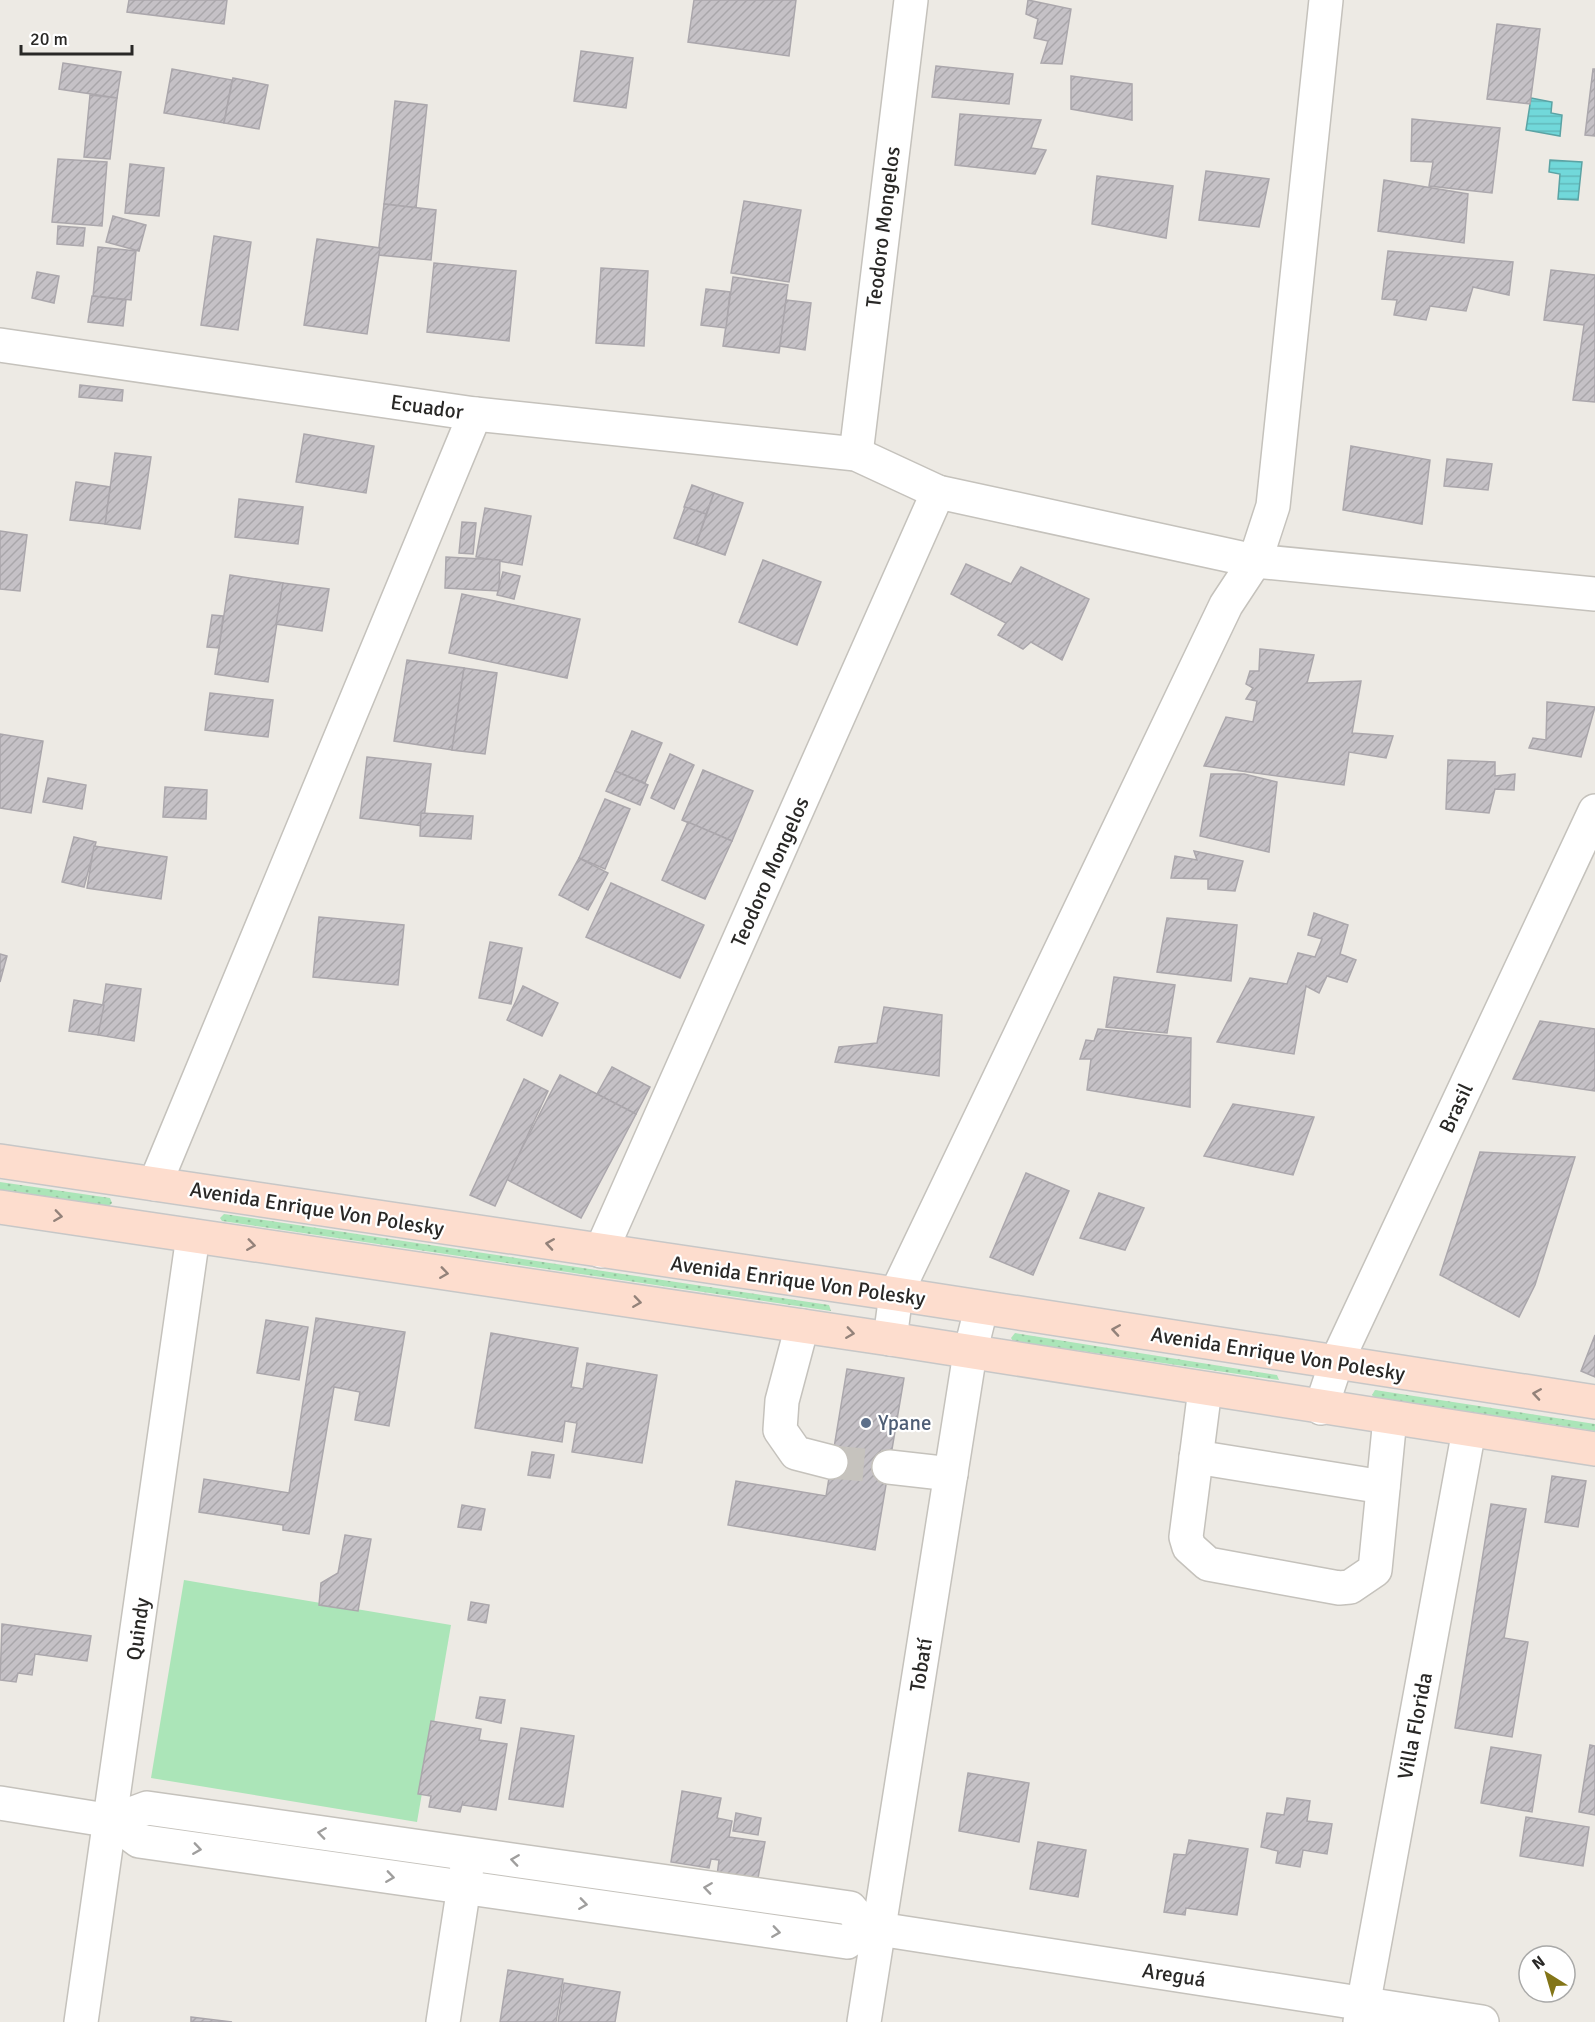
<svg xmlns="http://www.w3.org/2000/svg" width="1595" height="2022" viewBox="0 0 1595 2022" font-family="Signika,sans-serif">
  <style>
    .grass { fill: url(#grass-dots) }
    .green { fill: #abe5b8 }
    .water { fill: url(#water-rules); stroke: #5ba3a4; stroke-width: 1.5 }
    .building { fill: url(#building-hatch); stroke: #aba7ac; stroke-width: 1.5 }
    .lines { fill: none; stroke-linecap: round; stroke-linejoin: round }
    .minor-tunnel { stroke: #c6c3be; stroke-width: 33; stroke-dasharray: 33 16; stroke-linecap: butt }
    .minor-casing { stroke: #c5c2bc; stroke-width: 36 }
    .major-casing { stroke: #c7c7c7; stroke-width: 36 }
    .minor { stroke: #fff; stroke-width: 33 }
    .major { stroke: #fdddce; stroke-width: 33 }
    .oneway { stroke: #93827a }
    .oneway2 { stroke: #9f9e9d }
    .service-dot { fill: #5c6f8a; stroke: #fff; stroke-width: 2 }
    .labels { text-anchor: middle; stroke-width: 4.5; stroke-linejoin: round; paint-order: stroke }
    .street-label { font-size: 21px; fill: #292826; stroke: #fff }
    .service-label { font-size: 21px; fill: #4e5e75; stroke: #fff; text-anchor: start }
  </style>
  <defs>
    <pattern id="grass-dots" width="8" height="8" patternUnits="userSpaceOnUse" patternTransform="scale(1.5)"><rect width="8" height="8" fill="#abe5b8"/><path d="M2 2h.1M6 6h.1" fill="none" stroke="#93c49e" stroke-width="1.8" stroke-linecap="round"/></pattern>
    <pattern id="water-rules" width="6" height="5" patternUnits="userSpaceOnUse" patternTransform="scale(1.5)"><rect width="6" height="5" fill="#71d8da"/><path d="M0 2.5h6" fill="none" stroke="#62b9bb"/></pattern>
    <pattern id="building-hatch" width="6" height="6" patternUnits="userSpaceOnUse" patternTransform="scale(1.5)"><rect width="6" height="6" fill="#c5c1c6"/><path d="M-1 1l2-2M0 6l6-6M5 7l2-2" fill="none" stroke="#a9a6aa"/></pattern>
  </defs>
  <rect width="100%" height="100%" fill="#edeae4"/>
  <g class="grass">
    <path d="M0,1182L110,1198L112,1203L109,1206L0,1190Z"/>
    <path d="M224,1214L829,1305L831,1311L222,1221L220,1218Z"/>
    <path d="M1015,1333L1277,1375L1279,1380L1013,1341L1011,1338Z"/>
    <path d="M1375,1390L1595,1424V1431L1374,1397L1372,1395Z"/>
  </g>
  <path class="green" d="M184,1580L451,1625L417,1822L151,1778Z"/>
  <g class="water">
    <path d="M1531,98L1552,102L1551,113L1562,115L1560,136L1526,130Z"/>
    <path d="M1550,160L1582,162L1578,200L1558,199L1560,174L1549,172Z"/>
  </g>
  <g class="building">
    <path d="M129,0H227L224,24L127,12Z"/>
    <path d="M694,0H796L789,56L688,42Z"/>
    <path d="M1028,0L1071,9L1062,64L1041,63L1048,41L1034,38L1038,19L1026,14Z"/>
    <path d="M1497,24L1540,29L1530,104L1487,99Z"/>
    <path d="M581,51L633,58L626,108L574,101Z"/>
    <path d="M63,63L121,72L117,98L59,89Z"/>
    <path d="M936,66L1013,74L1009,104L932,97Z"/>
    <path d="M172,69L232,80L224,123L164,113Z"/>
    <path d="M1593,69H1595V136L1585,135Z"/>
    <path d="M1071,76L1132,84V120L1071,109Z"/>
    <path d="M233,78L268,85L259,129L224,123Z"/>
    <path d="M90,95L117,98L110,159L84,157Z"/>
    <path d="M395,101L427,105L416,208L384,204Z"/>
    <path d="M960,114L1041,120L1031,148L1046,150L1035,174L955,165Z"/>
    <path d="M1412,119L1500,128L1492,193L1429,186L1433,162L1411,161Z"/>
    <path d="M58,159L107,162L102,226L52,222Z"/>
    <path d="M130,164L164,168L159,216L125,213Z"/>
    <path d="M1206,171L1269,179L1259,227L1199,220Z"/>
    <path d="M1097,176L1173,186L1166,238L1092,224Z"/>
    <path d="M1384,180L1468,194L1464,243L1378,231Z"/>
    <path d="M744,201L801,210L789,282L731,273Z"/>
    <path d="M384,204L436,210L431,260L378,255Z"/>
    <path d="M113,216L146,225L139,251L106,242Z"/>
    <path d="M58,226L85,228L83,246L57,244Z"/>
    <path d="M214,236L251,242L238,330L201,325Z"/>
    <path d="M317,239L380,248L367,334L304,325Z"/>
    <path d="M98,247L136,251L131,300L93,296Z"/>
    <path d="M1388,251L1513,262L1509,295L1473,287L1466,311L1430,306L1426,320L1394,315L1397,300L1382,299Z"/>
    <path d="M434,263L516,271L509,341L427,332Z"/>
    <path d="M601,268L648,271L644,346L596,343Z"/>
    <path d="M1551,270L1595,275V402L1573,400L1584,325L1544,320Z"/>
    <path d="M37,272L59,276L54,303L32,298Z"/>
    <path d="M733,277L788,285L779,353L723,346Z"/>
    <path d="M706,289L730,292L726,328L701,325Z"/>
    <path d="M92,296L126,300L123,326L88,322Z"/>
    <path d="M786,300L811,303L805,350L780,346Z"/>
    <path d="M80,385L123,390L122,401L79,397Z"/>
    <path d="M304,434L374,446L366,493L296,482Z"/>
    <path d="M1351,446L1430,460L1422,524L1343,510Z"/>
    <path d="M115,453L151,457L140,529L105,524Z"/>
    <path d="M1447,459L1492,464L1488,490L1444,486Z"/>
    <path d="M76,482L110,487L105,524L70,520Z"/>
    <path d="M692,485L714,493L706,514L684,507Z"/>
    <path d="M714,493L743,503L725,555L696,545Z"/>
    <path d="M239,499L303,507L298,544L235,537Z"/>
    <path d="M685,507L706,514L696,545L674,538Z"/>
    <path d="M485,508L531,516L522,565L476,557Z"/>
    <path d="M462,522L476,523L473,554L459,553Z"/>
    <path d="M0,531L27,535L20,591L0,589Z"/>
    <path d="M446,557L500,560L499,591L445,588Z"/>
    <path d="M763,560L821,582L797,645L739,622Z"/>
    <path d="M966,564L1011,584L1021,567L1089,599L1062,660L1031,642L1023,649L998,635L1006,623L951,594Z"/>
    <path d="M503,572L520,576L514,599L497,595Z"/>
    <path d="M230,575L283,583L268,682L215,674Z"/>
    <path d="M283,583L329,589L322,631L276,624Z"/>
    <path d="M462,594L580,619L567,678L449,653Z"/>
    <path d="M212,615L223,616L219,648L207,647Z"/>
    <path d="M1260,649L1314,655L1307,683L1361,681L1352,733L1393,736L1386,758L1349,752L1344,785L1204,766L1226,717L1253,722L1257,701L1246,699L1253,688L1246,684L1250,671H1259Z"/>
    <path d="M407,660L464,668L452,750L394,741Z"/>
    <path d="M464,668L497,673L485,754L452,750Z"/>
    <path d="M210,693L273,700L268,737L205,730Z"/>
    <path d="M1547,702L1595,707L1581,757L1529,748L1533,738L1546,740Z"/>
    <path d="M632,731L662,743L645,783L615,771Z"/>
    <path d="M0,734L43,741L31,813L0,808Z"/>
    <path d="M670,754L694,765L674,809L651,798Z"/>
    <path d="M367,757L431,764L423,826L360,818Z"/>
    <path d="M1448,760L1495,762V776L1515,774L1514,790L1495,789L1489,813L1446,809Z"/>
    <path d="M703,770L753,791L732,841L682,820Z"/>
    <path d="M615,771L648,785L640,805L606,791Z"/>
    <path d="M1211,774H1244L1277,782L1269,852L1200,836Z"/>
    <path d="M48,778L86,785L82,809L43,802Z"/>
    <path d="M165,787L207,790L206,819L163,817Z"/>
    <path d="M605,799L630,809L605,869L579,858Z"/>
    <path d="M421,813L473,816L471,839L420,836Z"/>
    <path d="M688,822L732,841L705,899L662,880Z"/>
    <path d="M74,837L96,842L84,887L62,882Z"/>
    <path d="M94,846L167,857L161,899L87,888Z"/>
    <path d="M1194,851L1243,861L1235,891L1208,889V879L1171,878L1175,856L1197,860Z"/>
    <path d="M579,858L608,873L588,910L559,895Z"/>
    <path d="M611,883L704,925L680,978L586,937Z"/>
    <path d="M1314,913L1348,925L1340,954L1356,960L1347,982L1327,976L1319,993L1306,986L1294,1054L1217,1042L1250,978L1287,984L1298,953L1315,957L1322,939L1308,935Z"/>
    <path d="M319,917L404,925L398,985L313,977Z"/>
    <path d="M1167,918L1237,925L1231,981L1157,972Z"/>
    <path d="M490,942L522,948L511,1004L479,998Z"/>
    <path d="M0,954L7,956L0,982Z"/>
    <path d="M1114,977L1175,985L1167,1033L1106,1027Z"/>
    <path d="M106,984L141,989L134,1041L98,1035Z"/>
    <path d="M523,986L558,1003L542,1036L507,1020Z"/>
    <path d="M74,1000L104,1005L98,1035L69,1031Z"/>
    <path d="M884,1007L942,1015L939,1076L835,1062L839,1047L877,1043Z"/>
    <path d="M1540,1021L1595,1029V1091L1513,1079Z"/>
    <path d="M1098,1029L1191,1038L1190,1107L1087,1090L1091,1059H1080L1086,1040L1094,1041Z"/>
    <path d="M612,1067L650,1087L636,1114L597,1094Z"/>
    <path d="M560,1075L636,1114L581,1218L506,1179Z"/>
    <path d="M524,1079L548,1091L495,1206L470,1195Z"/>
    <path d="M1233,1104L1314,1117L1293,1175L1204,1156Z"/>
    <path d="M1480,1152L1575,1157L1535,1285L1519,1317L1440,1275Z"/>
    <path d="M1026,1173L1069,1191L1033,1275L990,1257Z"/>
    <path d="M1099,1193L1144,1208L1125,1250L1080,1238Z"/>
    <path d="M316,1318L405,1332L389,1426L355,1420L360,1392L334,1387L309,1534L283,1530V1525L199,1512L204,1479L289,1493Z"/>
    <path d="M266,1320L308,1327L299,1380L257,1373Z"/>
    <path d="M491,1333L578,1348L571,1387L583,1389L587,1363L657,1375L642,1463L572,1452L577,1423L565,1421L562,1442L475,1428Z"/>
    <path d="M1595,1335V1377L1581,1371Z"/>
    <path d="M847,1369L904,1378L875,1550L728,1525L736,1481L826,1496Z"/>
    <path d="M532,1452L554,1455L550,1478L528,1475Z"/>
    <path d="M1552,1476L1586,1481L1578,1527L1545,1522Z"/>
    <path d="M1491,1504L1526,1509L1504,1638L1528,1642L1512,1737L1455,1728Z"/>
    <path d="M462,1505L485,1509L481,1530L458,1527Z"/>
    <path d="M345,1535L371,1539L358,1611L319,1605L321,1583L338,1573Z"/>
    <path d="M471,1602L489,1605L486,1623L468,1620Z"/>
    <path d="M2,1624L91,1636L87,1661L35,1654L32,1675L18,1673L16,1682L0,1680Z"/>
    <path d="M480,1697L505,1700L501,1723L476,1718Z"/>
    <path d="M431,1721L481,1729L479,1740L507,1744L496,1810L462,1805L463,1801L460,1812L429,1807L431,1796L418,1794Z"/>
    <path d="M521,1728L574,1736L563,1807L509,1799Z"/>
    <path d="M1590,1745L1595,1746V1815L1579,1812Z"/>
    <path d="M1491,1747L1541,1755L1532,1812L1481,1803Z"/>
    <path d="M968,1773L1029,1783L1019,1842L959,1831Z"/>
    <path d="M682,1791L721,1798L717,1818L732,1821L729,1837L765,1842L757,1883L717,1876L719,1860L711,1859L709,1868L671,1862Z"/>
    <path d="M1287,1798L1310,1801L1307,1821L1332,1824L1327,1854L1303,1850L1300,1867L1276,1863L1278,1851L1261,1847L1267,1813L1284,1815Z"/>
    <path d="M736,1813L761,1818L758,1835L733,1831Z"/>
    <path d="M1526,1817L1589,1827L1583,1866L1520,1856Z"/>
    <path d="M1189,1840L1248,1849L1237,1915L1186,1908L1185,1915L1164,1912L1174,1854L1186,1855Z"/>
    <path d="M1038,1842L1086,1850L1078,1897L1030,1889Z"/>
    <path d="M508,1970L563,1979L556,2022H500Z"/>
    <path d="M564,1983L620,1992L615,2022H558Z"/>
    <path d="M191,2017L232,2022H191Z"/>
  </g>
  <g class="lines">
    <path class="minor-tunnel" d="M831,1462L889,1467"/>
    <g class="minor-casing">
      <g id="minor">
        <path d="M0,345L475,414L856,454L938,492L1255,561L1595,594"/>
        <path d="M856,454L911,0"/>
        <path d="M155,1184L475,414"/>
        <path d="M601,1251L938,492"/>
        <path d="M802,1326L782,1401L780,1430L796,1453L831,1462"/>
        <path d="M890,1339L896,1294L1226,605L1255,561L1273,506L1326,0"/>
        <path d="M1205,1389L1186,1537L1189,1547L1208,1564L1339,1588L1350,1587L1375,1570L1390,1418"/>
        <path d="M1321,1408L1336,1363L1595,811"/>
        <path d="M1196,1457L1383,1487"/>
        <path d="M889,1467L951,1474"/>
        <path d="M0,1803L112,1821L139,1841L847,1942L866,1927"/>
        <path d="M112,1821L147,1808L850,1908L866,1927"/>
        <path d="M866,1927L1482,2022"/>
        <path d="M81,2022L193,1236"/>
        <path d="M443,2022L467,1867"/>
        <path d="M864,2022L970,1353L981,1309"/>
        <path d="M1360,2022L1469,1430"/>
      </g>
    </g>
    <g class="major-casing">
      <g id="major">
        <path d="M0,1161L896,1294L1595,1402"/>
        <path d="M0,1207L890,1339L1595,1449"/>
      </g>
    </g>
    <use href="#minor" class="minor"/>
    <use href="#major" class="major"/>
  </g>
  <defs><path id="oneway-chevron" d="M-2-3.5L2.5 0L-2 3.5" fill="none" stroke-width="1.6" stroke-linecap="round" stroke-linejoin="round" transform="scale(1.5)"/></defs>
  <g class="oneway">
    <use href="#oneway-chevron" transform="translate(58 1216) rotate(8)"/>
    <use href="#oneway-chevron" transform="translate(550 1244) rotate(-171)"/>
    <use href="#oneway-chevron" transform="translate(251 1245) rotate(8)"/>
    <use href="#oneway-chevron" transform="translate(444 1273) rotate(8)"/>
    <use href="#oneway-chevron" transform="translate(637 1302) rotate(8)"/>
    <use href="#oneway-chevron" transform="translate(1116 1330) rotate(-171)"/>
    <use href="#oneway-chevron" transform="translate(850 1333) rotate(8)"/>
    <use href="#oneway-chevron" transform="translate(1537 1394) rotate(-171)"/>
  </g>
  <g class="oneway2">
    <use href="#oneway-chevron" transform="translate(322 1833) rotate(-172)"/>
    <use href="#oneway-chevron" transform="translate(197 1849) rotate(8)"/>
    <use href="#oneway-chevron" transform="translate(515 1860) rotate(-172)"/>
    <use href="#oneway-chevron" transform="translate(390 1877) rotate(8)"/>
    <use href="#oneway-chevron" transform="translate(708 1888) rotate(-172)"/>
    <use href="#oneway-chevron" transform="translate(583 1904) rotate(8)"/>
    <use href="#oneway-chevron" transform="translate(776 1932) rotate(8)"/>
  </g>
  <circle class="service-dot" cx="866" cy="1423" r="6"/>
  <g class="labels">
    <g class="street-label">
      <text transform="translate(883 227) rotate(-83)" y="7">Teodoro Mongelos</text>
      <text transform="translate(427 407) rotate(8)" y="7">Ecuador</text>
      <text transform="translate(770 872) rotate(-66)" y="7">Teodoro Mongelos</text>
      <text transform="translate(1456 1108) rotate(-65)" y="7">Brasil</text>
      <text transform="translate(317 1209) rotate(9)" y="7">Avenida Enrique Von Polesky</text>
      <text transform="translate(798 1281) rotate(8)" y="7">Avenida Enrique Von Polesky</text>
      <text transform="translate(1278 1354) rotate(9)" y="7">Avenida Enrique Von Polesky</text>
      <text transform="translate(138 1629) rotate(-82)" y="7">Quindy</text>
      <text transform="translate(921 1665) rotate(-81)" y="7">Tobatí</text>
      <text transform="translate(1415 1726) rotate(-79)" y="7">Villa Florida</text>
      <text transform="translate(1174 1975) rotate(9)" y="7">Areguá</text>
    </g>
    <g class="service-label">
      <text x="878" y="1430">Ypane</text>
    </g>
  </g>
  <g transform="translate(1547 1974) rotate(323)"><circle r="28" fill="#ffffff" stroke="#a9a9a8" stroke-width="1.5"/>
  <path d="M0-4.5L10 22L0 15L-10 22Z" fill="#837518"/>
  <text y="-9" font-size="16" font-weight="bold" text-anchor="middle" fill="#292826">N</text>
  </g>
  <path d="M21 45v9h111v-9" fill="none" stroke="#292826" stroke-width="3"/>
  <text x="30" y="45" font-size="18" fill="#292826" stroke="#ffffff" stroke-width="4.5" paint-order="stroke">20 m</text>
</svg>
